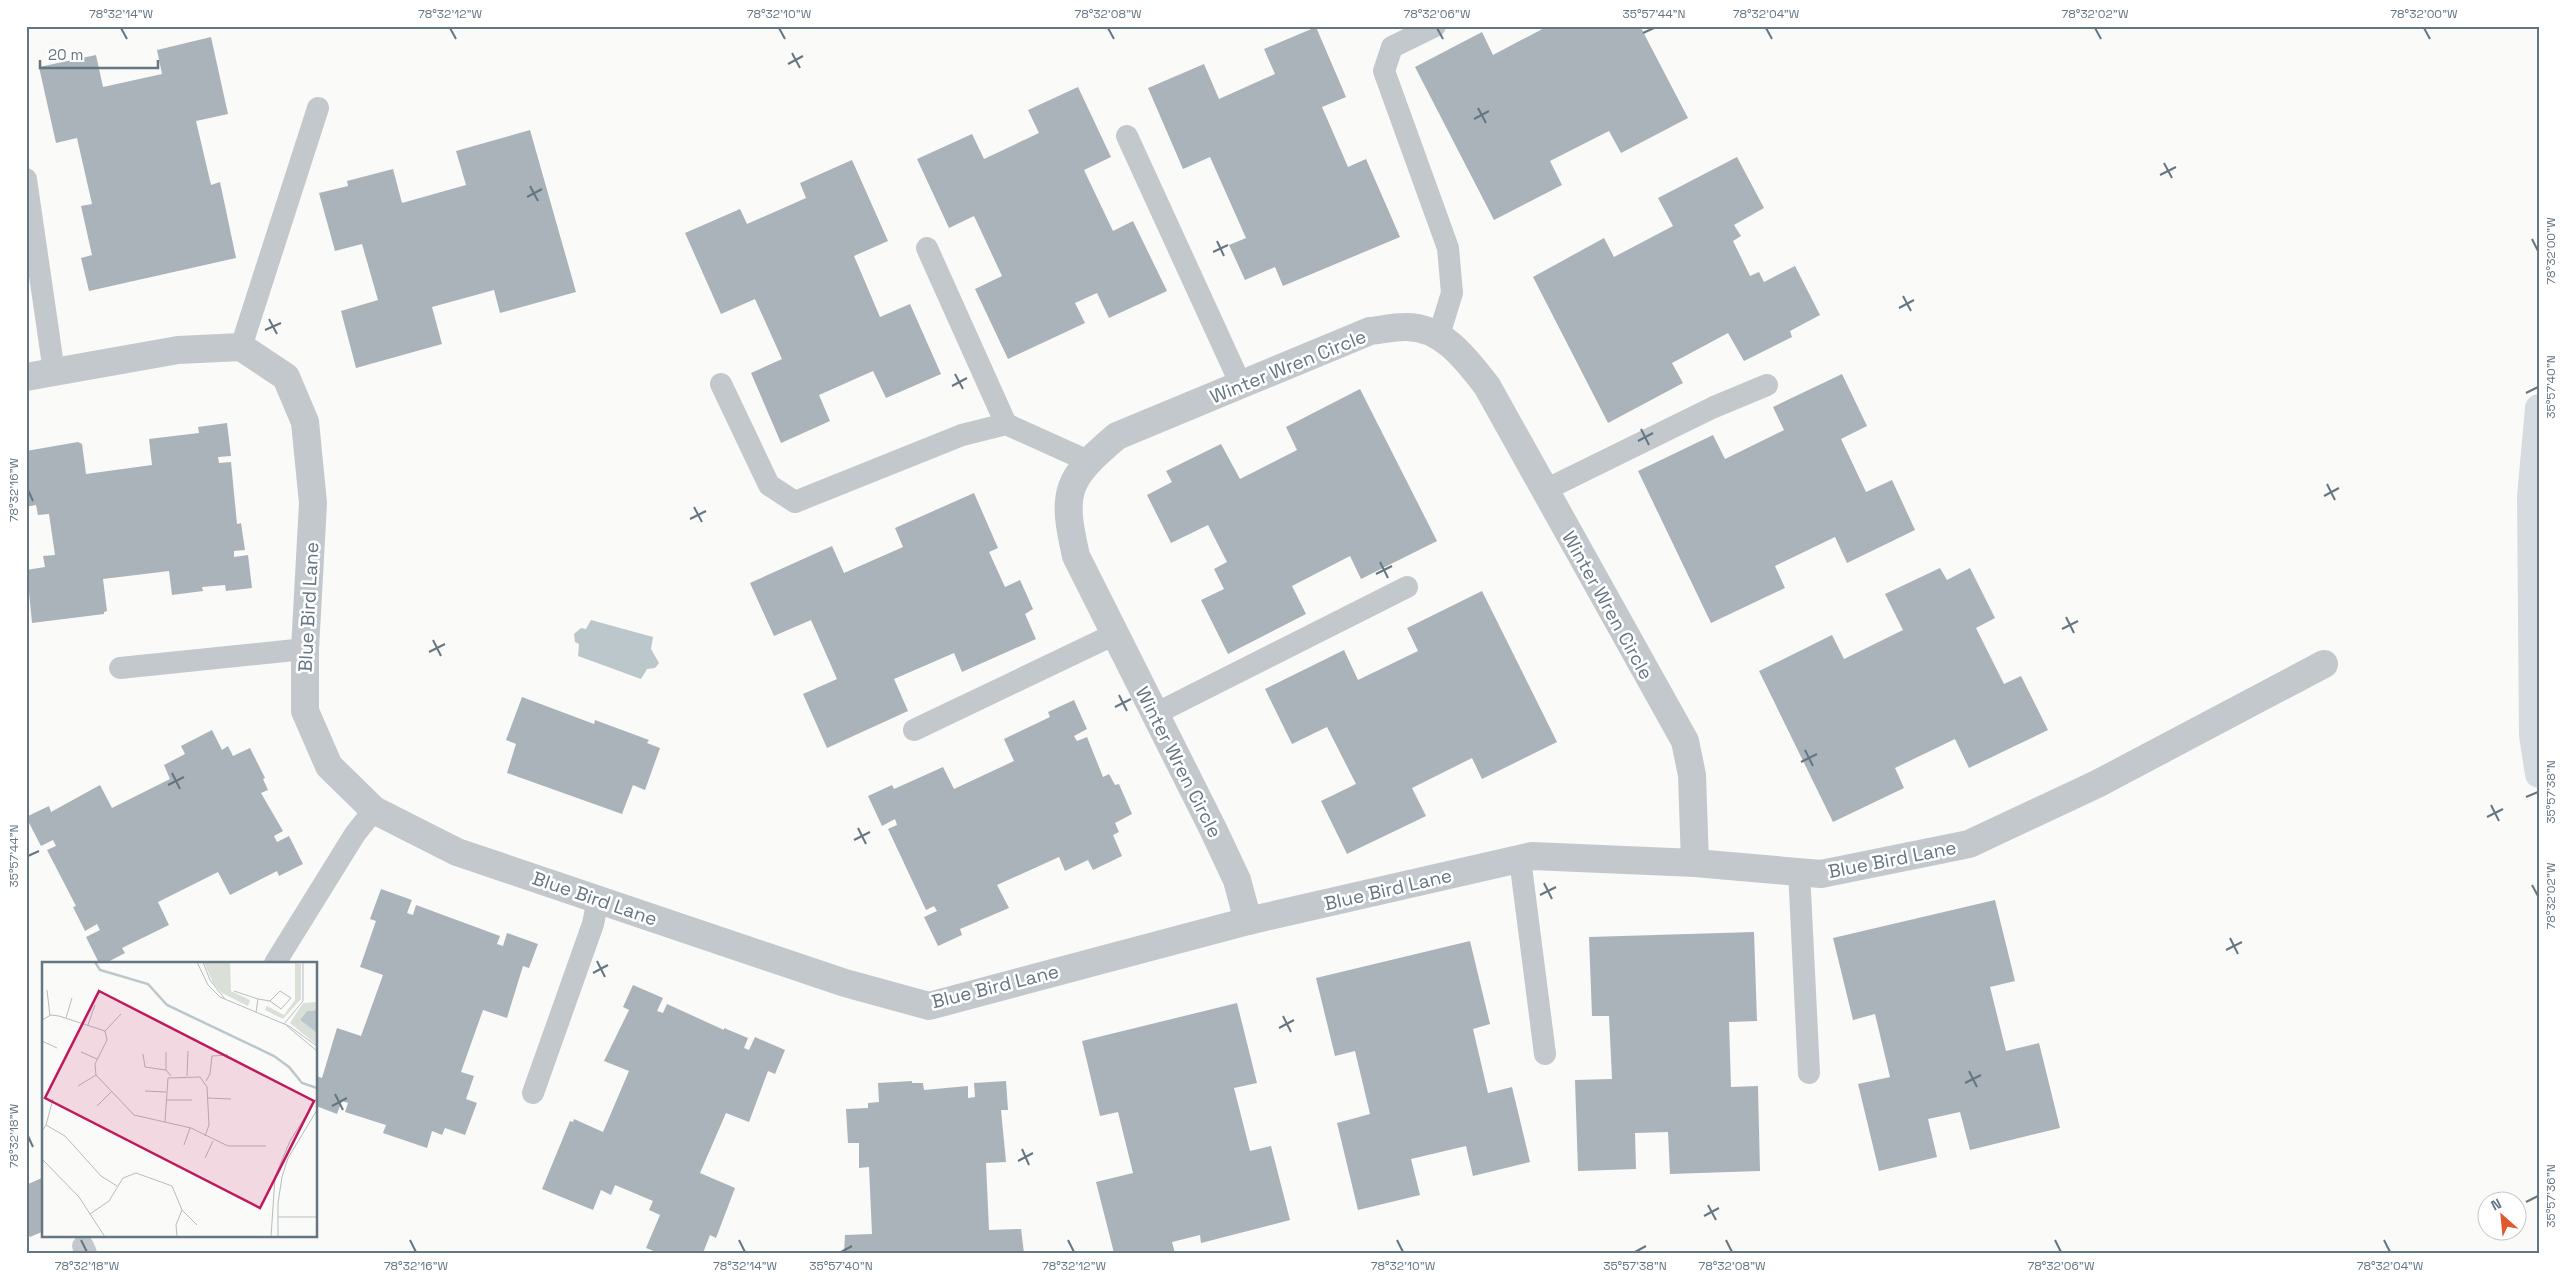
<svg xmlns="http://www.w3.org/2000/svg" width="2565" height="1279" viewBox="0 0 2565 1279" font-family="'Space Grotesk',sans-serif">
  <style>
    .water { fill: #bbc7cb }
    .building { fill: #aab3b9 }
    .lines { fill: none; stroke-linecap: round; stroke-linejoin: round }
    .lane { stroke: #c3c8cc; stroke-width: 22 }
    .street { stroke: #c3c8cc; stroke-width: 28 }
    .secondary { stroke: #d6dbdf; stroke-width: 28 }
    .ticks { fill: none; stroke: #657683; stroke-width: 2 }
    .labels { text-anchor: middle; stroke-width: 5; stroke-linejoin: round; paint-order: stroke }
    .street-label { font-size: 19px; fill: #657683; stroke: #fff }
    .inset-river { fill: none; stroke: #bbc7cb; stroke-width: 2.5 }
    .inset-road { fill: none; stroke: #b5bdc2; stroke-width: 1 }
    .view { fill: #c2185b; fill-opacity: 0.15; stroke: #c2185b; stroke-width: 2.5 }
    .inset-edge { fill: none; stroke: #657683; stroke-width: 2.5 }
    .neatline { fill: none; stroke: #657683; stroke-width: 2 }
    .ticks-label { font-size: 12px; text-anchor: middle; fill: #657683 }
  </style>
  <rect width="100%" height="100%" fill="#fafaf8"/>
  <path class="water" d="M591,620L653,637L651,649L659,663L655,668L647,669L641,679L578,656L579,644L575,642L574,634L581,628L586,629Z"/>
  <g class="building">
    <path d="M1548,26H1640L1688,118L1621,153L1609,131L1550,161L1562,185L1494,220L1415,67L1482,32L1493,55Z"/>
    <path d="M1316,27L1346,97L1322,107L1348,167L1366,159L1400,237L1283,286L1275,267L1245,280L1229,245L1246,238L1210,157L1183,169L1148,88L1204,64L1219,99L1275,74L1264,49Z"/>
    <path d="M211,37L228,114L196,121L211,185L220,182L236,258L89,291L81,258L92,255L81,206L92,204L77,138L56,143L39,67L96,55L103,87L162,74L157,50Z"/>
    <path d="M1078,87L1111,157L1084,170L1113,231L1133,221L1167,291L1109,318L1097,293L1075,303L1085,323L1008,359L975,289L1002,276L974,216L949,228L917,159L972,134L984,159L1039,133L1028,110Z"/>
    <path d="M530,130L576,292L500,313L494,290L432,307L442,344L356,368L341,311L378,300L362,244L335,251L319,193L348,186L347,181L393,169L402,203L466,185L456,151Z"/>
    <path d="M1737,157L1764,208L1734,225L1741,236L1733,241L1750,276L1759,272L1764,282L1795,266L1820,315L1790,331L1792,337L1744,361L1728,333L1672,363L1683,383L1608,423L1533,277L1604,238L1614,257L1673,226L1658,198Z"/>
    <path d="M852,160L888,241L854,256L880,317L910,304L941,374L886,398L873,371L819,395L830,421L781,443L751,373L782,359L755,299L721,314L685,233L740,209L747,224L806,198L800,183Z"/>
    <path d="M1842,374L1867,426L1841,439L1866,492L1892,480L1915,530L1847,563L1835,537L1775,566L1785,588L1711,623L1638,471L1713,435L1725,459L1784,430L1773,407Z"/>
    <path d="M1360,389L1437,541L1361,579L1350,556L1292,586L1306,614L1228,654L1201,600L1224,589L1214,569L1227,562L1208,525L1171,543L1147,495L1172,482L1166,471L1221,444L1240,479L1297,450L1286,427Z"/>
    <path d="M227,423L231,456L218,457L219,463L231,462L237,524L241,523L245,550L234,551V557L248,555L252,588L226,591L225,585L202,587L203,591L172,595L169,571L103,579L107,611L104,612V614L32,623L29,592H26V570L45,567L43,556L55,555L49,514L38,515L36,505L26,507V451L78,442L82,444L86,474L152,465L149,439L199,433L198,427Z"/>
    <path d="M974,493L998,548L989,552L1005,587L1020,580L1033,609L1025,614L1036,639L962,672L954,653L894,679L908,711L827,748L803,694L837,679L811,620L774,636L750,583L832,546L844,573L903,547L895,528Z"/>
    <path d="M1940,568L1947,580L1970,568L1995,618L1976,628L2004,684L2021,676L2048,730L1969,768L1955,739L1895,768L1904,788L1833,822L1759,671L1832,635L1844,659L1903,630L1885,594Z"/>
    <path d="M1482,591L1557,742L1482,779L1472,758L1412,788L1426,816L1347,854L1321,801L1356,784L1327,727L1292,744L1265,689L1344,650L1358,680L1418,651L1407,628Z"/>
    <path d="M522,697L594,724L595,720L649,740L647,743L660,748L645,790L633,785L622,814L507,773L516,744L506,740Z"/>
    <path d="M1074,700L1087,729L1074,736L1077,741L1087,737L1103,777L1109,774L1115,785L1119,784L1132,814L1115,823L1119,832L1113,835L1122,856L1093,870L1088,860L1065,871L1059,857L997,885L1009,908L960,929L962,935L938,946L924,917L937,911L934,906L926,910L888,829L897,825L895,819L882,826L868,796L892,785L894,789L943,767L954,789L1014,761L1004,739L1050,717L1048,712Z"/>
    <path d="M212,730L222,750L228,746L233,756L250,748L265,778L263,779L268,790L261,793L283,831L274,836L277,842L289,836L303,864L279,876L277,871L230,895L218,872L158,902L169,925L122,948L125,953L106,963H99L86,937L100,930L97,924L85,931L73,907L76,906L47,850L56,846L53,840L41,846L26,817L49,806L51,812L100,785L112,808L170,779L164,765L185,754L181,746Z"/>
    <path d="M381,889L412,900L407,913L413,915L416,905L500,936L497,944L503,946L507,933L538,944L529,968L523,966L507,1018L483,1010L461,1072L474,1076L466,1099L477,1103L465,1135L445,1128L442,1135L432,1131L427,1148L383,1133L386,1125L345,1112L348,1103L342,1101L337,1114L316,1106V1076L322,1078L337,1028L361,1036L383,975L360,967L376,921L370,919Z"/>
    <path d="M1995,900L2015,981L1990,987L2006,1051L2039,1043L2060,1128L1970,1150L1960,1112L1928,1119L1937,1157L1879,1171L1858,1084L1890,1077L1875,1014L1853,1020L1833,938Z"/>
    <path d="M1754,932L1757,1021L1729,1022L1731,1087L1758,1086L1760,1171L1670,1174L1668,1132L1635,1133L1636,1169L1578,1171L1575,1080L1612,1079L1609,1016H1592L1589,937Z"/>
    <path d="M1470,941L1490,1024L1473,1029L1488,1093L1512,1087L1530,1162L1473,1176L1466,1146L1411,1159L1420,1195L1358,1210L1337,1123L1370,1114L1355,1051L1335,1056L1316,978Z"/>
    <path d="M633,985L663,998L657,1011L663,1013L667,1004L724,1030V1028L748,1038L744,1048L749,1050L755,1037L785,1050L775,1074L768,1071L749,1122L726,1113L700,1173L735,1188L716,1238L710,1235L703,1253H659L646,1248L660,1215L649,1210L653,1201L615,1185L611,1195L601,1190L593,1210L542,1189L570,1121L573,1122L574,1119L603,1132L629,1071L604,1061L629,1010L623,1007Z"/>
    <path d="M1237,1003L1257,1083L1234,1088L1250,1151L1271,1146L1290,1220L1201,1243L1200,1235L1172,1242L1175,1253H1114L1096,1182L1133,1173L1118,1112L1100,1116L1082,1041Z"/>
    <path d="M912,1081V1083H923L924,1090L968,1086V1098L975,1097L974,1083L1006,1081L1008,1110H1001L1006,1162L986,1163L989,1230L1021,1229L1024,1253H844L845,1235L872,1234L869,1167L859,1168V1143H848L846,1109L868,1108V1103L879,1102L878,1083Z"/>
    <path d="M44,1177V1231L30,1237L26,1232V1185Z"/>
  </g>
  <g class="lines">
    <g class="lane">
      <path d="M1435,26L1392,47L1384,71L1448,248L1452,293L1439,335"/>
      <path d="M1127,136L1241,385"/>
      <path d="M26,179L54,372"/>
      <path d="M927,248L1006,424"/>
      <path d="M241,347L318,108"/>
      <path d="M721,384L769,485L795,502L962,435L1006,424L1088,461"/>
      <path d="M1545,490L1714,407L1767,385"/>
      <path d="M120,668L305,649"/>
      <path d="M1155,714L1407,587"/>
      <path d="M914,730L1115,634"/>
      <path d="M1520,859L1545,1054"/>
      <path d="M1799,871L1809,1073"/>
      <path d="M275,963L355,834L374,810"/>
      <path d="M533,1093L593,924L598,899"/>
      <path d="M83,1246L86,1253"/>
    </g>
    <g class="street">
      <path d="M26,377L178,350L241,347L286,377L305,422L313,503L305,649V711L329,766L374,810L457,852L845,983L929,1006L1248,921L1532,856L1695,863L1821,874L1969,844L2097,784L2324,664"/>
      <path d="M1248,921L1237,880L1213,829L1076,556C1061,491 1066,479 1117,436L1370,331C1381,330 1393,327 1405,327C1442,326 1466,359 1487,386L1685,741L1692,775L1695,863"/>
    </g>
    <path class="secondary" d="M2539,408L2531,497L2533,735L2539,774"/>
  </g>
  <path class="ticks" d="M121,28L127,39M450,28L456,39M779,28L785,39M1108,28L1114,39M1437,28L1443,39M1766,28L1772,39M2095,28L2101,39M2424,28L2430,39M1643,33L1654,28M792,53L800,68M788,64L803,56M1478,108L1486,123M1474,119L1489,111M2164,163L2172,178M2160,175L2176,167M530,186L538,201M527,197L542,189M2532,239L2538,251M1217,241L1224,256M1213,252L1228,245M1903,296L1911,311M1899,308L1914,300M269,319L277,334M265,330L281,323M955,374L963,389M952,386L967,378M2526,393L2538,387M1641,429L1649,445M1638,441L1653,433M2327,484L2335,500M28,490L33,501M2324,496L2339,488M694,507L702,522M690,519L706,511M1380,562L1388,578M1376,574L1392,566M2066,617L2074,633M2062,629L2078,621M433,640L441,656M429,652L445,644M1119,695L1127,711M1115,707L1131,699M1805,750L1813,766M1801,762L1817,754M172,773L180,789M168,785L184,777M2526,797L2538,792M2491,805L2499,821M2487,817L2503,809M858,828L866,844M854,840L870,832M28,856L39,851M1544,883L1552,899M2532,885L2538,896M1540,895L1556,887M2230,938L2238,954M2226,950L2242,942M597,961L605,977M593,973L608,965M1283,1016L1291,1032M1279,1028L1294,1020M1969,1071L1977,1087M1965,1083L1981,1075M335,1094L343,1110M332,1106L347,1098M28,1136L33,1147M1022,1149L1029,1165M1018,1161L1033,1153M2526,1202L2538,1196M1708,1205L1716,1220M1704,1216L1719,1208M81,1240L87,1252M410,1240L416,1252M739,1240L745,1252M1068,1240L1074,1252M1397,1240L1403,1252M1726,1240L1732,1252M2055,1240L2061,1252M2384,1240L2390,1252M841,1252L852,1246M1635,1252L1646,1246"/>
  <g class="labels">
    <g class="street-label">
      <text transform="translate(1288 366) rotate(-22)" y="7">Winter Wren Circle</text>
      <text transform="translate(1608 605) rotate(61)" y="7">Winter Wren Circle</text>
      <text transform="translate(308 607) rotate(-87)" y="7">Blue Bird Lane</text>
      <text transform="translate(1179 762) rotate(63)" y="7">Winter Wren Circle</text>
      <text transform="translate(1892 859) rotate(-11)" y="7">Blue Bird Lane</text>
      <text transform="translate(1388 889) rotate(-13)" y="7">Blue Bird Lane</text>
      <text transform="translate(595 898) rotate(19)" y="7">Blue Bird Lane</text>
      <text transform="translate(995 986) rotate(-14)" y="7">Blue Bird Lane</text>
    </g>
  </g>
  <g transform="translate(42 962)">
    <rect width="275" height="275" fill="#fafaf8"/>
    <path d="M162,0H188L189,29L208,38L206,44L180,31L171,21ZM253,1L259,2V37L241,57L223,48L225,44L242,53L253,38ZM275,40V48L265,49L258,58L275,71V83L248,61L261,41Z" fill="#dadfd7"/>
    <path d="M275,48V71L258,58L265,49Z" fill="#bbc7cb"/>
    <path class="inset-river" d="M53,0L58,8L106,22L125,43L232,94L247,105L260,121L275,126"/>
    <path class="inset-road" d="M155,0L166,23L178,35L247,64L275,84M161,0L168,18L183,37M5,28L8,54M192,29L216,37M214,50L216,37L228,39L238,29L249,36L239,47L228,39M24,56L30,36M0,58L9,53L17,54L63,69L65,78L53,102L54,113L92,153L149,166L186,184H224M242,62L261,39V0M46,63L53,43M245,64L275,89M63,69L79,52M0,79L15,86M39,90L55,97M101,92L103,105L124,108L129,114M124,108V90M145,114L146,89M164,119L168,112L170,94L186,93M36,124L54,113M103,129L124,130M166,136L189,137M124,138H150M55,144L69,130M123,160L126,116L158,115L165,125L167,163L163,174M4,163L11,137M0,169L4,163L23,174L59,214L75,224M142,183L148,166M163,196L171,179M0,197L37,235L63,275M140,248L155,263M48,252L67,239L81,216L94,211L130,224L140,248L134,263L135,275M236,255H275M185,275H216M229,275L233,215L248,179L275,136M236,275V241L240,215L246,196L275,148"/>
    <path class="view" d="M57,29L272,139L218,246L3,136Z"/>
    <rect width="275" height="275" class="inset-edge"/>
  </g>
  <rect width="2565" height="1279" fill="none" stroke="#ffffff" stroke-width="55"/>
  <g transform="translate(2502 1216) rotate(333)"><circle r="24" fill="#ffffff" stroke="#c1c8cd"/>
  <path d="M0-4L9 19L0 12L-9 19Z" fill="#e4572e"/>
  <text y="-8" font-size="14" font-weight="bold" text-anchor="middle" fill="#657683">N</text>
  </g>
  <path d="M40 60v8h118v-8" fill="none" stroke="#657683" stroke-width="2.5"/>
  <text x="48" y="60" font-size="15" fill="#657683" stroke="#ffffff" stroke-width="4" paint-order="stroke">20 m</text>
  <rect x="28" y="28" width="2510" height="1224" class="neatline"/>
  <g class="ticks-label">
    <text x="121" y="18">78°32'14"W</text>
    <text x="450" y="18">78°32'12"W</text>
    <text x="779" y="18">78°32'10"W</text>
    <text x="1108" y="18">78°32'08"W</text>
    <text x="1437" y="18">78°32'06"W</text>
    <text x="1654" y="18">35°57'44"N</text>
    <text x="1766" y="18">78°32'04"W</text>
    <text x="2095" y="18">78°32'02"W</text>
    <text x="2424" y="18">78°32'00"W</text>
    <text transform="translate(2551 251) rotate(-90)" y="4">78°32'00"W</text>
    <text transform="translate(2551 387) rotate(-90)" y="4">35°57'40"N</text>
    <text transform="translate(14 490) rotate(-90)" y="4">78°32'16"W</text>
    <text transform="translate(2551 792) rotate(-90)" y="4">35°57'38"N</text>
    <text transform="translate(14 856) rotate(-90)" y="4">35°57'44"N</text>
    <text transform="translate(2551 896) rotate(-90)" y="4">78°32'02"W</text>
    <text transform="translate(14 1136) rotate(-90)" y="4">78°32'18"W</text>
    <text transform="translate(2551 1196) rotate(-90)" y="4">35°57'36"N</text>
    <text x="87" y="1270">78°32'18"W</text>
    <text x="416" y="1270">78°32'16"W</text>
    <text x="745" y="1270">78°32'14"W</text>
    <text x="841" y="1270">35°57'40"N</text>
    <text x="1074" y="1270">78°32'12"W</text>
    <text x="1403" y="1270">78°32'10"W</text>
    <text x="1635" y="1270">35°57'38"N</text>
    <text x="1732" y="1270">78°32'08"W</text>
    <text x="2061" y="1270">78°32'06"W</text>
    <text x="2390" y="1270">78°32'04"W</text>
  </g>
</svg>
